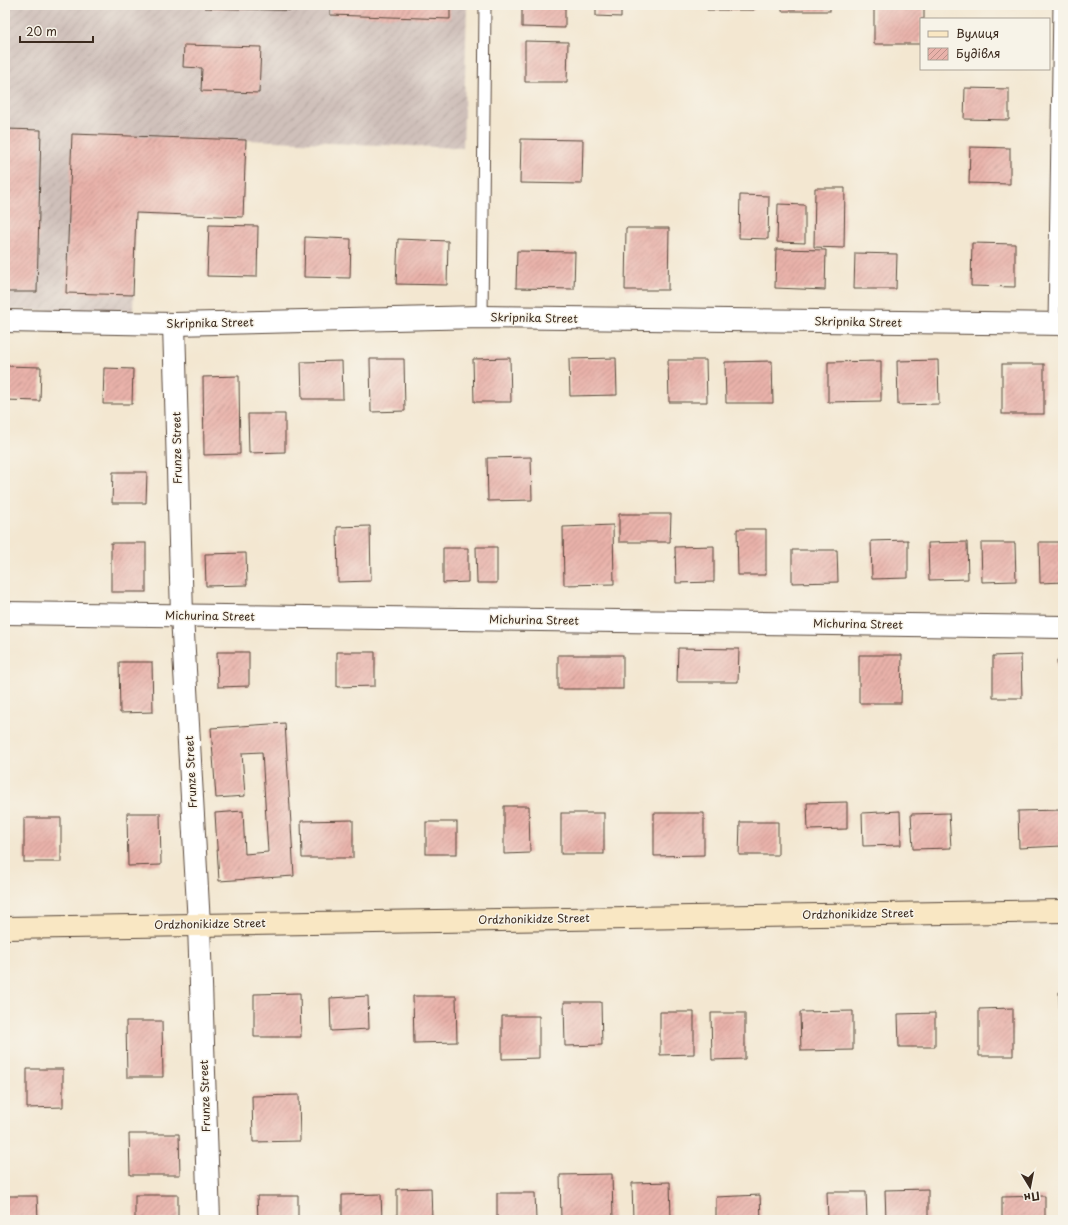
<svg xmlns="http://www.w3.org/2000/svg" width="1068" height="1225" viewBox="0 0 1068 1225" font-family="'Playpen Sans',sans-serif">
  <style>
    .industrial { fill: url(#industrial-furrows) }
    .building { fill: url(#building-hatch) }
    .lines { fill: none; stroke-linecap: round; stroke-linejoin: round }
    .service-casing { stroke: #574639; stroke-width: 13 }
    .minor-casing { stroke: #574639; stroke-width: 24 }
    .tertiary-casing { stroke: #574639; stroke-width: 24 }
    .secondary-casing { stroke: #574639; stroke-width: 24 }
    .service { stroke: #fff; stroke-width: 11 }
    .minor { stroke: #fff; stroke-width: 22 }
    .tertiary { stroke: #fff; stroke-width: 22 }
    .secondary { stroke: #f9e7c3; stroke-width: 22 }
    .labels { text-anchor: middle; stroke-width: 3; stroke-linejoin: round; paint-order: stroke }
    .street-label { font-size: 11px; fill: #3b2a1e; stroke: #f7f3e8 }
  </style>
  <defs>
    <pattern id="industrial-furrows" width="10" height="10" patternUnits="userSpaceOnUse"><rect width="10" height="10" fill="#cfc0ba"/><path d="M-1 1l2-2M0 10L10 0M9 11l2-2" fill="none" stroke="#b3a59f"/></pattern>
    <pattern id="building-hatch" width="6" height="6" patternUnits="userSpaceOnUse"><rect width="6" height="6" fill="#e9b2aa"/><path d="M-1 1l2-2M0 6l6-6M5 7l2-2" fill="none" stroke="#be918a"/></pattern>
  </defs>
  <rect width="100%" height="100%" fill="#f7f3e8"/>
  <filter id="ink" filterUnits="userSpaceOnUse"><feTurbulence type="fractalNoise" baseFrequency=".025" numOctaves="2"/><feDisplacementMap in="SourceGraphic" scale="8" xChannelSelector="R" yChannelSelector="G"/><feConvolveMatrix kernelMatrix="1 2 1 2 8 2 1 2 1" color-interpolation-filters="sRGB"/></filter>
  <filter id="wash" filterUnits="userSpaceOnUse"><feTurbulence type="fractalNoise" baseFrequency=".012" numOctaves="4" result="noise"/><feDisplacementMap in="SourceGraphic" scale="16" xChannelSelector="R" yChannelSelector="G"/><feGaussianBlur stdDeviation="0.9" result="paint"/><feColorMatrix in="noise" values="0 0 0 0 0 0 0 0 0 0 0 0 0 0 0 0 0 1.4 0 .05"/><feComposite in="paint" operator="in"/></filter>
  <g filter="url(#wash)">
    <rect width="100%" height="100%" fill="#f3e7d1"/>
    <path class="industrial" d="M5,5H467L463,148L246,140L243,217L136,214L133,311L5,310Z"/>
    <g id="blocks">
      <g class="building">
        <path d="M205,5H306V11L205,8Z"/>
        <path d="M330,5H450V19L330,15Z"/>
        <path d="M522,5H565V28L522,27Z"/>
        <path d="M596,5H621V17L596,16Z"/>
        <path d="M707,5H755L754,10H707Z"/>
        <rect x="782" y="5" width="48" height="6"/>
        <path d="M874,5H924V19H921V44H874Z"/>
        <rect x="970" y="5" width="46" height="3"/>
        <path d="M525,41L568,42L567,82H525Z"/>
        <path d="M184,45L261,47L259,93L201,91L202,68L183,67Z"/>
        <path d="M965,88L1009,89V120L964,119Z"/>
        <path d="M5,129L41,130L37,292H5Z"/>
        <path d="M72,134L246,140L243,217L136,213L133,295L66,293Z"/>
        <path d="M521,139L583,140L582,184L520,183Z"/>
        <path d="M970,147L1010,148V184L969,183Z"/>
        <path d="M815,188H845L844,248L814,247Z"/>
        <path d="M740,195L769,196L768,239L739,238Z"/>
        <path d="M778,204L805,205V243L777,242Z"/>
        <path d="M209,225L258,226L257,277L207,276Z"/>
        <path d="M626,228H669L668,290H625Z"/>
        <path d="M305,237L351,239L350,278L304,277Z"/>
        <path d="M398,239L448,241L447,285L396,284Z"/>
        <path d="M972,243L1015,244V287L971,286Z"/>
        <path d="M776,249L826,250L825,290L775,288Z"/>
        <path d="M517,251L575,252L574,289L516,288Z"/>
        <path d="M855,253L897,254L896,289H854Z"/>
        <path d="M510,358L511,402H474L473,359Z"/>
        <path d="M616,358L617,395L570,396L569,359Z"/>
        <path d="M370,359H404L405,411L371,412Z"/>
        <path d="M668,360H706L707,402H669Z"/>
        <path d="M938,360L939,404L898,405L897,361Z"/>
        <path d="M342,361L343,399H302L301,362Z"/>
        <path d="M772,361L773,403H726L725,362Z"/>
        <path d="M881,361V401L828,402V362Z"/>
        <rect x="1002" y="364" width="42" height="50"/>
        <path d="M5,366L41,367L40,401L5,400Z"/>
        <path d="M104,368L133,369L132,404H103Z"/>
        <path d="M239,376L240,454L204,455L203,377Z"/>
        <path d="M248,414H285V452L249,453Z"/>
        <path d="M531,457L532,500L488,501L487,458Z"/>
        <path d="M113,472H147L146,503H112Z"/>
        <path d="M619,514H671L670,542H619Z"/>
        <path d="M613,525L614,584L564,585L563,527Z"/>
        <path d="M370,526L371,581L338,582L337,527Z"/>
        <path d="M737,529H766V575H738Z"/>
        <path d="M908,540V578L872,579L871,541Z"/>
        <path d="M967,542L968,579L929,580L928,543Z"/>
        <path d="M1039,542H1063V582L1040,583Z"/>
        <rect x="111" y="543" width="35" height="49"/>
        <path d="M981,543H1015L1016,581L982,582Z"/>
        <path d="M714,546V582L676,583L675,547Z"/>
        <path d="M476,547H497V583H477Z"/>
        <path d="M443,548H468V582L443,583Z"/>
        <path d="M792,550H837L838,582L792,583Z"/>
        <path d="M5,552H7L6,571H5Z"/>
        <path d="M246,553L247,585L206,586L205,554Z"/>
        <path d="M678,648L739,649L738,682H677Z"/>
        <path d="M217,652H249V686L218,687Z"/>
        <path d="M337,652H375V686L337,687Z"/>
        <rect x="558" y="655" width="65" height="34"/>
        <path d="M859,655H902L901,703H859Z"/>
        <path d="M1021,655L1022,698H993V656Z"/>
        <path d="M1057,660H1063V694H1059Z"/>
        <path d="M119,662H152L153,712L120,713Z"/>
        <path d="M285,723L294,876L219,881L215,813L243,811L245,854L268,852L262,752L242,753L245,796L216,798L211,728Z"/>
        <path d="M847,802V829L808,830L807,803Z"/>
        <path d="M504,806H529L530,853L504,854Z"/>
        <path d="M1061,810L1062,846L1019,848L1018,811Z"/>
        <path d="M900,811L901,845L863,846L862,813Z"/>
        <path d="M127,813H160L161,865L128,866Z"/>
        <rect x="561" y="813" width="43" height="41"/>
        <path d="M654,813H704V855L654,856Z"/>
        <path d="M949,813L951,848L913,849L911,814Z"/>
        <rect x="24" y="818" width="37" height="44"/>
        <path d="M353,820V858H302L301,821Z"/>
        <rect x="426" y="822" width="31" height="32"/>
        <path d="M740,822H778V855H739Z"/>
        <path d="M1059,992H1063V1029H1060Z"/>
        <path d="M300,993L301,1037H254V994Z"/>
        <path d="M368,996L369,1029L331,1031L330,998Z"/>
        <path d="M413,996H456L457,1042L414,1043Z"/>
        <path d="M564,1002H601L602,1045L565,1046Z"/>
        <path d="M1013,1008V1056H979V1009Z"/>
        <path d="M853,1011V1050L801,1051L800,1012Z"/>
        <path d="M660,1012H694V1054L660,1055Z"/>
        <path d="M711,1013H745V1059L712,1060Z"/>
        <path d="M935,1013V1047H899L898,1014Z"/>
        <path d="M502,1016H539V1058L502,1059Z"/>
        <path d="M126,1021H162L163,1077H127Z"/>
        <path d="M27,1069H63V1107L27,1108Z"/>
        <path d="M299,1095L300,1141L253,1142L252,1096Z"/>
        <path d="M129,1134H179L180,1175H130Z"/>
        <path d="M612,1174L613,1220H561L560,1175Z"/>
        <path d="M670,1182L671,1220H633L632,1183Z"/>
        <path d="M431,1188L432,1220H397V1189Z"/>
        <path d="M928,1189V1220H886L885,1190Z"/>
        <path d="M827,1192H866L867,1220H828Z"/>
        <path d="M497,1193H535L536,1220H497Z"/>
        <path d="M381,1194L382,1220H342V1195Z"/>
        <rect x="135" y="1195" width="43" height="25"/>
        <path d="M760,1195L761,1220H716V1197Z"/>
        <path d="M5,1196H37L38,1220H5Z"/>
        <path d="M257,1196H298V1220H258Z"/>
        <path d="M1045,1196V1220H1002V1197Z"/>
      </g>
    </g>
  </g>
  <g filter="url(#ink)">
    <use href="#blocks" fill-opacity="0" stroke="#574639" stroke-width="1"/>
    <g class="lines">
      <g class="service-casing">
        <g id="service">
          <path d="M482,317L485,5"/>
          <path d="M1054,324L1059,5"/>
        </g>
      </g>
      <g class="minor-casing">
        <g id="minor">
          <path d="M5,321L174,324L482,317L1063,324"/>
          <path d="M174,324L182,615L199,925"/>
          <path d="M5,613L1063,627"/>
        </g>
      </g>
      <g class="tertiary-casing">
        <path id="tertiary" d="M199,925L209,1220"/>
      </g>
      <g class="secondary-casing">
        <path id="secondary" d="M5,928L1063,911"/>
      </g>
      <use href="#service" class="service"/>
      <use href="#minor" class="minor"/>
      <use href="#tertiary" class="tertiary"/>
      <use href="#secondary" class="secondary"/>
    </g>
  </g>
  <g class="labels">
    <g class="street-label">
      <text transform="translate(534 318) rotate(1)" y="4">Skripnika Street</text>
      <text transform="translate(858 322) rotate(1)" y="4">Skripnika Street</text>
      <text transform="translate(210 323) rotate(-1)" y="4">Skripnika Street</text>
      <text transform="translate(177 448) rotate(-91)" y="4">Frunze Street</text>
      <text transform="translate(210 616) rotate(1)" y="4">Michurina Street</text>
      <text transform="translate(534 620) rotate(1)" y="4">Michurina Street</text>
      <text transform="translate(858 624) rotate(1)" y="4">Michurina Street</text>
      <text transform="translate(191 772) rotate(-93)" y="4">Frunze Street</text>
      <text transform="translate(858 914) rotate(-1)" y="4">Ordzhonikidze Street</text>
      <text transform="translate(534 919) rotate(-1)" y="4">Ordzhonikidze Street</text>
      <text transform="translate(210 924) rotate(-1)" y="4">Ordzhonikidze Street</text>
      <text transform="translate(205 1096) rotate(-92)" y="4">Frunze Street</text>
    </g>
  </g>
  <rect width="1068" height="1225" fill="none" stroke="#f7f3e8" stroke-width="20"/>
  <rect x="920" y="18" width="130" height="52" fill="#f7f3e8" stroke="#aca397"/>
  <rect x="928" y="31" width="20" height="6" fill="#f9e7c3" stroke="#aca397"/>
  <text x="956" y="38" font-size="12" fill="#3b2a1e">Вулиця</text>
  <rect x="928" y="48" width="20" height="12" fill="url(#building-hatch)" stroke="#aca397"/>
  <text x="956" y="58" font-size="12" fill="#3b2a1e">Будівля</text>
  <g transform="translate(1030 1187) rotate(170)" stroke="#f7f3e8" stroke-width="3" paint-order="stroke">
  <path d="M0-3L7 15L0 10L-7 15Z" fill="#3b2a1e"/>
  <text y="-6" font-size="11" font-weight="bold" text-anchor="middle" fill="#3b2a1e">Пн</text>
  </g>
  <path d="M20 36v6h73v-6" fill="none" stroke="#3b2a1e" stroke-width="2"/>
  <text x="26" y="36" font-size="12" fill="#3b2a1e" stroke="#f7f3e8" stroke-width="3" paint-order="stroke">20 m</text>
</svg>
